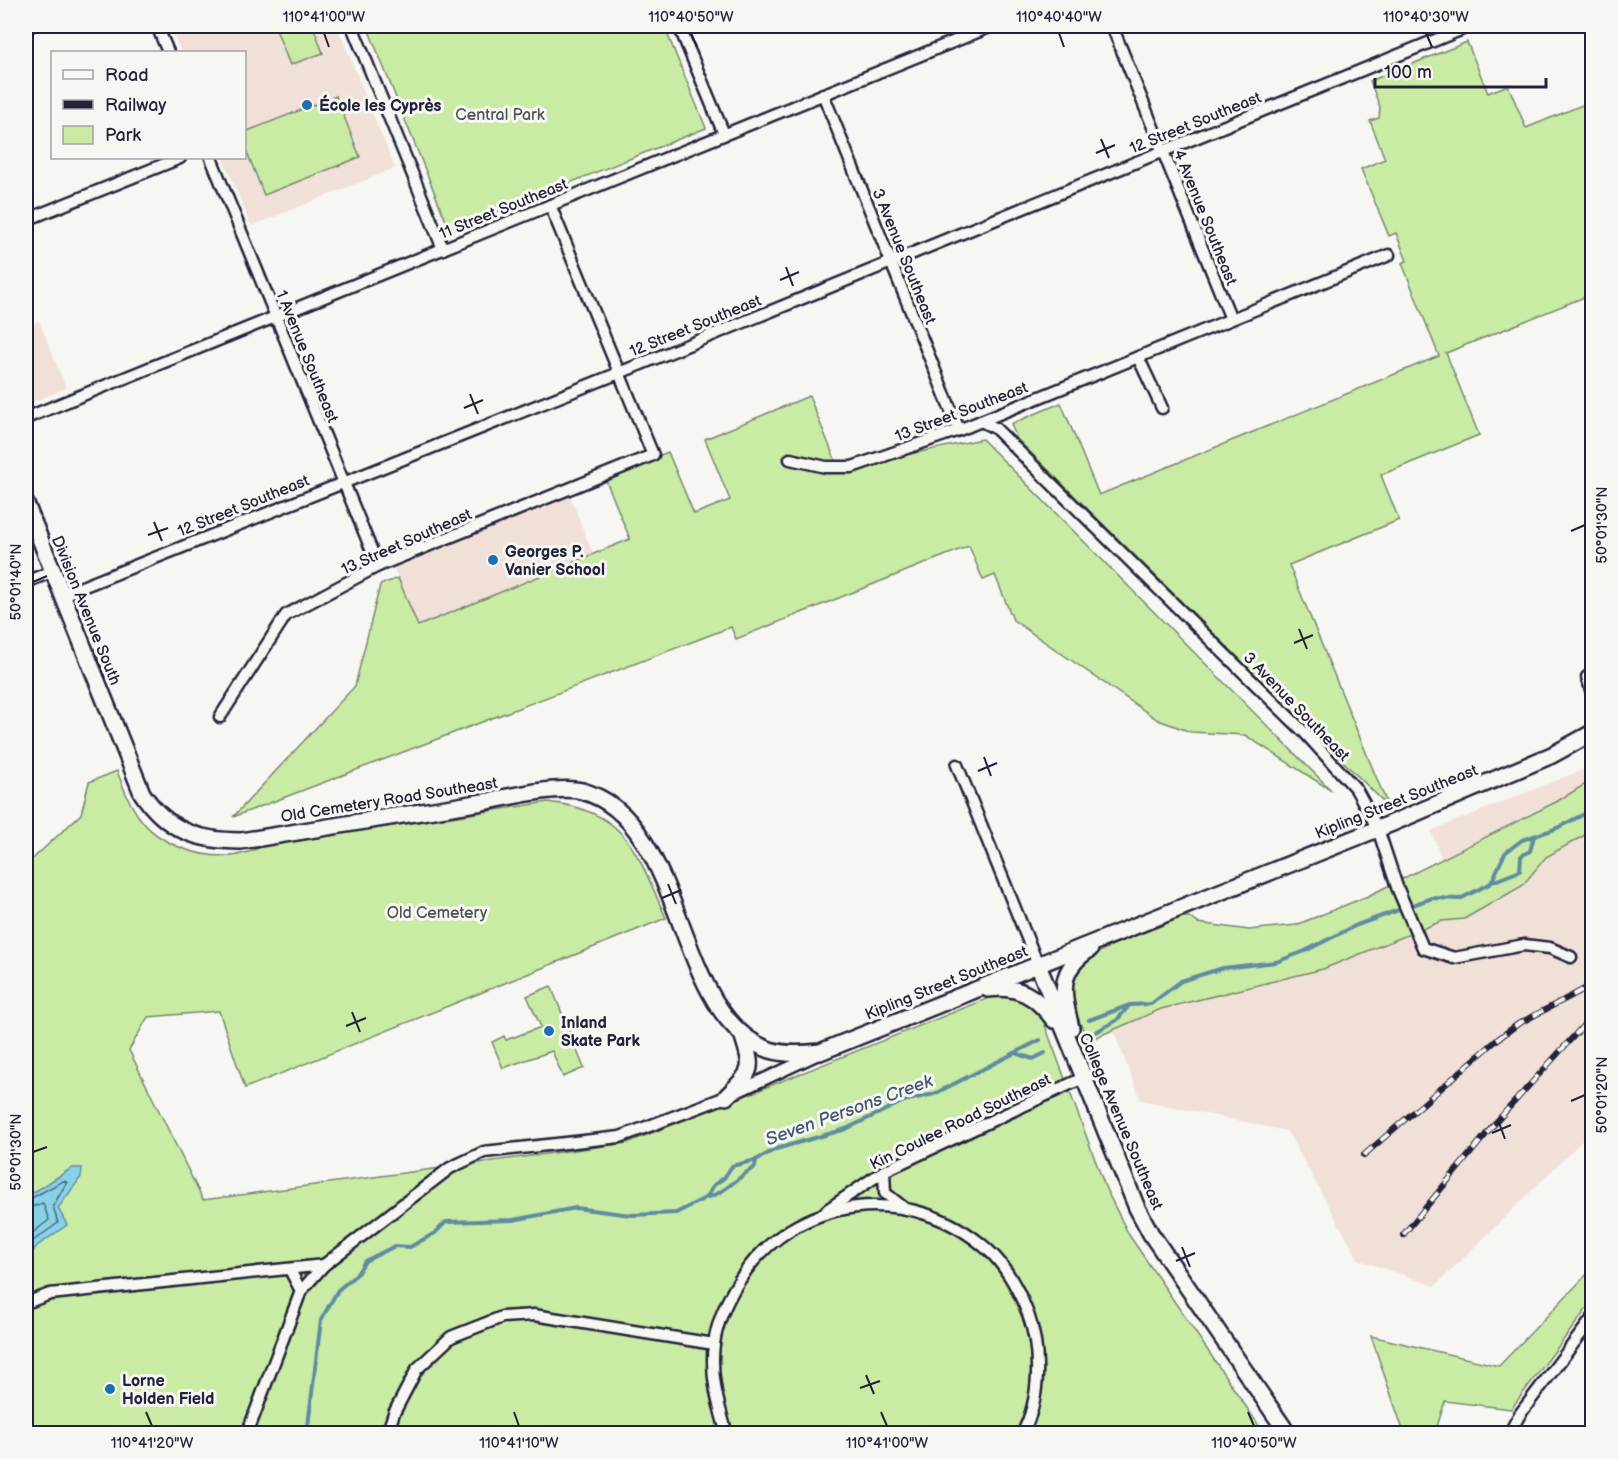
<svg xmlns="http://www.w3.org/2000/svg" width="1618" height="1459" viewBox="0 0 1618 1459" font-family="'Balsamiq Sans',sans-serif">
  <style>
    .built { fill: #f1e0d7 }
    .green { fill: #caeba4; stroke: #768670; stroke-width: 1.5 }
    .water { fill: #87d2e7; stroke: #5f8ca2; stroke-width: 1.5 }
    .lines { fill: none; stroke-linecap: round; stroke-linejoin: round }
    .shore { stroke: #4a6880; stroke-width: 1.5 }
    .stream { stroke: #5f8ca2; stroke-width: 4 }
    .street-casing { stroke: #22223b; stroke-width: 15 }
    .secondary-casing { stroke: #22223b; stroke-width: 20 }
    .street { stroke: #f6f6f2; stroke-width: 10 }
    .secondary { stroke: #f6f6f2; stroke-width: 15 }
    .rail-casing { stroke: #22223b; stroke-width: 6 }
    .rail { stroke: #f6f6f2; stroke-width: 4; stroke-dasharray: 11; stroke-linecap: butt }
    .ticks { fill: none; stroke: #22223b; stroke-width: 2 }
    .poi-dot { fill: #1f6fb2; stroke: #f6f6f2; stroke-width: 2 }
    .labels { text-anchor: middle; stroke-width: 6; stroke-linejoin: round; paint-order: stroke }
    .poi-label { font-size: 16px; font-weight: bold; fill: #22223b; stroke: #f6f6f2; text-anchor: start }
    .park-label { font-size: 16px; fill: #4c5455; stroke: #f6f6f2 }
    .street-label { font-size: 16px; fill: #22223b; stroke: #f6f6f2 }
    .water-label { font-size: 18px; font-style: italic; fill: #40576f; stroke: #f6f6f2 }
    .neatline { fill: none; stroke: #22223b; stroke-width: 2 }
    .ticks-label { font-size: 15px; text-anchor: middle; fill: #22223b }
  </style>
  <rect width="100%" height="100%" fill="#f6f6f2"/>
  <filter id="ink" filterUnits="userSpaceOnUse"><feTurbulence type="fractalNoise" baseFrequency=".0167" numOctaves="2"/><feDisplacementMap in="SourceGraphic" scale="12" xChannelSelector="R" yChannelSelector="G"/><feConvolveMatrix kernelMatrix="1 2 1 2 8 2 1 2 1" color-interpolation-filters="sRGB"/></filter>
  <g filter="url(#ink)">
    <g class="built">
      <path d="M170,26H337L395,168L251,226L223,158H244V52H181Z"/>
      <path d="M39,321L66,388L26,405V327Z"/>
      <path d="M569,494L593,554L418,626L393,566Z"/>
      <path d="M1592,766V780L1556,802L1442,859L1431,831Z"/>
      <path d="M1592,831V1131L1435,1286L1359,1260L1287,1131L1141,1100L1113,1030L1161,1009L1323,969L1442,921L1464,919L1522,886L1546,857Z"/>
    </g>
    <g class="green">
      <path d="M279,26H313L323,53L290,65L275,27Z"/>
      <path d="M367,26H664L706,128L450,231Z"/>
      <path d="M1467,42L1488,93L1508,85L1526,128L1592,101V294L1446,353L1479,435L1381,475L1399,520L1289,565L1388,806L1017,439L1011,424L1061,403L1099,495L1439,356L1402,263L1407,261L1396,233L1389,236L1361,169L1385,159L1370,121L1379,118L1380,107L1370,81Z"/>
      <path d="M336,96L360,157L264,195L245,147V132Z"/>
      <path d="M809,396L839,469L982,439L1332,791L1245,735L1191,732L1158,720L1013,620L995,575L983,580L969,546L736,639L731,627L233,817L355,686L380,585L398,578L418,626L630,539L605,478L668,452L694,514L730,500L705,439Z"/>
      <path d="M117,771C123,787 129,803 139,817C158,844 196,857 229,856C240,856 253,850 264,846L548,802C628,811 636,852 666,918L245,1088L219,1011L148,1017L129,1050L203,1200L627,1143L989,998C1012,992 1030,1000 1043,1020L1106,1189L1129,1235L1264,1433L26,1434V865L81,814L89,782Z"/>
      <path d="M1592,780V831L1546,857L1522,886L1464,919L1442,921L1323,969L1161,1009L1088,1041C1083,1028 1069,1002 1069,989C1068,954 1154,928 1181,917H1189L1198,923L1249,930L1296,925L1368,896L1556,802Z"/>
      <path d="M551,986L584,1068L563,1077L552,1051L503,1068L492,1042L504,1036L506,1040L541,1027L527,996Z"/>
      <path d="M1592,1269V1302L1511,1409L1445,1401L1435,1433H1404L1371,1336L1499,1366Z"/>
    </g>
    <path class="water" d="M72,1168H82L81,1177L58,1208L67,1225L37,1246L26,1261V1197Z"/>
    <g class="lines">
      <g class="shore">
        <path d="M26,1201L63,1181L67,1182L53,1206L58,1223L33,1241L26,1251"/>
        <path d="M26,1209L43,1203L49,1220L26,1238"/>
      </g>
      <g class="stream">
        <path d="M1492,882L1520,871L1521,856L1530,851L1534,836"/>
        <path d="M1089,1020L1130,1005L1151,1004L1181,981L1223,968L1276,962L1305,951L1357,925L1432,898L1460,899L1491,883L1505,853L1522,840L1555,829L1592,810"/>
        <path d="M1096,1032L1117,1020L1128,1007"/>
        <path d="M1015,1053L1033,1059L1045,1053"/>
        <path d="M708,1197C725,1193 739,1176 755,1167L756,1160"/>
        <path d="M307,1434L321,1320L338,1290L357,1274L365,1261L395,1246L410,1247L435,1233L446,1222L513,1220L576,1208L631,1215L676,1213L707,1197L714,1185L724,1178L732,1166L756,1160L776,1149L846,1129L904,1101L934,1094L1040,1040"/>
      </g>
      <g class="street-casing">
        <g id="street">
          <path d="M157,26L168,52"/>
          <path d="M352,26L443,249"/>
          <path d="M679,26L724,134"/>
          <path d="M1112,26L1231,319"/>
          <path d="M26,28L31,26"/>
          <path d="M823,94L959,430"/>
          <path d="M211,158L378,566"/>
          <path d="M26,220L180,158"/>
          <path d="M1138,357L1162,408"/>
          <path d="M26,418L992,26"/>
          <path d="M981,421L995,428L1305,733L1356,789L1378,829L1397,887L1423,948L1454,958L1524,945L1550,948L1571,957"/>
          <path d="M790,459L826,467H852L959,430L1389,255"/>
          <path d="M26,582L53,571"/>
          <path d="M62,595L619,373L1470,26"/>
          <path d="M1587,677L1592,693"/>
          <path d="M220,717L286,615L378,566L653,455L550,205"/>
          <path d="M957,765L1038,965"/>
          <path d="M884,1171L885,1193L904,1208"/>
          <path d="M827,1210L884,1171L1083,1078"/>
          <path d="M290,1270L301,1291"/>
          <path d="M26,1303L50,1294L324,1265"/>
          <path d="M247,1434L301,1291L324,1265L450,1168L484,1152L620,1137L726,1097L814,1056"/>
          <path d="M387,1434L394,1413L417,1369L451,1337L502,1317L534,1315L714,1344"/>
          <path d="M727,1434C718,1404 710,1376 714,1344C717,1322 727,1300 739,1281C793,1194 912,1182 987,1249C1007,1266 1019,1291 1028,1314C1041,1350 1041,1399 1022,1434"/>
          <path d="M1509,1434L1520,1414L1592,1319"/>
        </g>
      </g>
      <g class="secondary-casing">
        <g id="secondary">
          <path d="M26,504L142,793C166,830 198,841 241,841C322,828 402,815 483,802C509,797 557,785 582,791C688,820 672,1017 770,1050C786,1055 804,1054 820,1052L1390,824L1552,755L1592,733"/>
          <path d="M1038,965L1137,1208L1151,1234L1288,1434"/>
          <path d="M988,989C1019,985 1036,996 1054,1020"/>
          <path d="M1071,1028C1063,994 1056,971 1090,949"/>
          <path d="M726,1097C753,1070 754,1071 742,1034"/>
        </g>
      </g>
      <use href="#street" class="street"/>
      <use href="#secondary" class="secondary"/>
      <g class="rail-casing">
        <g id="rail">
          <path d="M1364,1155L1498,1039L1518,1024L1592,985"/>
          <path d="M1403,1235L1497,1121L1592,1016"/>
        </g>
      </g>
      <use href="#rail" class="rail"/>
    </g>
  </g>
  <path class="ticks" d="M324,33L329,47M691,33L697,47M1059,33L1064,47M1426,33L1432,47M1101,139L1109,158M1096,153L1115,145M786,267L793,286M780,280L799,272M470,394L478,414M464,408L483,400M154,522L162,541M1571,531L1585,525M148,535L168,528M33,582L47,576M1299,629L1307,649M1294,643L1313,635M984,757L991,776M978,771L997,763M668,884L676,904M662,898L681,890M352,1012L360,1032M346,1026L366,1018M1571,1101L1585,1095M1498,1120L1505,1139M1492,1133L1511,1125M33,1152L47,1147M1182,1247L1190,1267M1176,1261L1195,1253M866,1375L874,1394M860,1388L880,1381M146,1412L152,1426M514,1412L519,1426M881,1412L887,1426M1248,1412L1254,1426"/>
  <g class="poi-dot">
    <circle cx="307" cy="105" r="6"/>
    <circle cx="493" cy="560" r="6"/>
    <circle cx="549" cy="1031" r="6"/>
    <circle cx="110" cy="1389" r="6"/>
  </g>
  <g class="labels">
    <g class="poi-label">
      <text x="319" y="111">École les Cyprès</text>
      <text x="505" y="557">Georges P.<tspan x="505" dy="18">Vanier School</tspan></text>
      <text x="561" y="1028">Inland<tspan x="561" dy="18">Skate Park</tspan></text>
      <text x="122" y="1386">Lorne<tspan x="122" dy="18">Holden Field</tspan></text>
    </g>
    <g class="park-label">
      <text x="500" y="120">Central Park</text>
      <text x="437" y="918">Old Cemetery</text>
    </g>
    <g class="street-label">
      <text transform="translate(1195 122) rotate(-22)" y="6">12 Street Southeast</text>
      <text transform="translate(503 208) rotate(-22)" y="6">11 Street Southeast</text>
      <text transform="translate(1206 217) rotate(68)" y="6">4 Avenue Southeast</text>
      <text transform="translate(905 256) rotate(68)" y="6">3 Avenue Southeast</text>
      <text transform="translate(695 325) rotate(-22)" y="6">12 Street Southeast</text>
      <text transform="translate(308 356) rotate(68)" y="6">1 Avenue Southeast</text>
      <text transform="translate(961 411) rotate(-21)" y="6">13 Street Southeast</text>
      <text transform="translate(243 505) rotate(-22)" y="6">12 Street Southeast</text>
      <text transform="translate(406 541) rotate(-24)" y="6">13 Street Southeast</text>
      <text transform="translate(87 610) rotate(68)" y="6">Division Avenue South</text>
      <text transform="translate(1297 706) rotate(46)" y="6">3 Avenue Southeast</text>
      <text transform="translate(389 799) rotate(-9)" y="6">Old Cemetery Road Southeast</text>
      <text transform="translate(1396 801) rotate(-22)" y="6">Kipling Street Southeast</text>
      <text transform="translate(946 982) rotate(-22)" y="6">Kipling Street Southeast</text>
      <text transform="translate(960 1121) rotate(-26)" y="6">Kin Coulee Road Southeast</text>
      <text transform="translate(1122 1121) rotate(67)" y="6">College Avenue Southeast</text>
    </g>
    <g class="water-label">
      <text transform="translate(849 1110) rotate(-20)" y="6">Seven Persons Creek</text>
    </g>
  </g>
  <rect width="1618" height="1459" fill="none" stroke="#f6f6f2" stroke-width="66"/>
  <rect x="51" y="51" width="195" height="108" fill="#f6f6f2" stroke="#a1a1a9" stroke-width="1.5"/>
  <rect x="63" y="70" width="30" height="9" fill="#f6f6f2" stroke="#a1a1a9" stroke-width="1.5"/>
  <text x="105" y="81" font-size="18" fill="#22223b">Road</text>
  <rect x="63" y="100" width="30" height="9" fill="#22223b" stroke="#a1a1a9" stroke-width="1.5"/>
  <text x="105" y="111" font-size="18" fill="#22223b">Railway</text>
  <rect x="63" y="126" width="30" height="18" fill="#caeba4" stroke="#a1a1a9" stroke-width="1.5"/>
  <text x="105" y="141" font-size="18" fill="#22223b">Park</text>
  <path d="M1375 78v9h171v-9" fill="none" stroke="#22223b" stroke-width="3"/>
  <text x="1384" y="78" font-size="18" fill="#22223b" stroke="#f6f6f2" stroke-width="4.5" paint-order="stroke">100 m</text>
  <rect x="33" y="33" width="1552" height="1393" class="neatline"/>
  <g class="ticks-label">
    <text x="324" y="22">110°41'00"W</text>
    <text x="691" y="22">110°40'50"W</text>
    <text x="1059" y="22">110°40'40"W</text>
    <text x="1426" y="22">110°40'30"W</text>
    <text transform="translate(1602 525) rotate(-90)" y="5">50°01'30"N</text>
    <text transform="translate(16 582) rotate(-90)" y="5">50°01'40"N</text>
    <text transform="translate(1602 1095) rotate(-90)" y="5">50°01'20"N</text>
    <text transform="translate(16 1152) rotate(-90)" y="5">50°01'30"N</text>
    <text x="152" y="1448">110°41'20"W</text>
    <text x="519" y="1448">110°41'10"W</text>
    <text x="887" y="1448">110°41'00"W</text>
    <text x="1254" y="1448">110°40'50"W</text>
  </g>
</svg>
